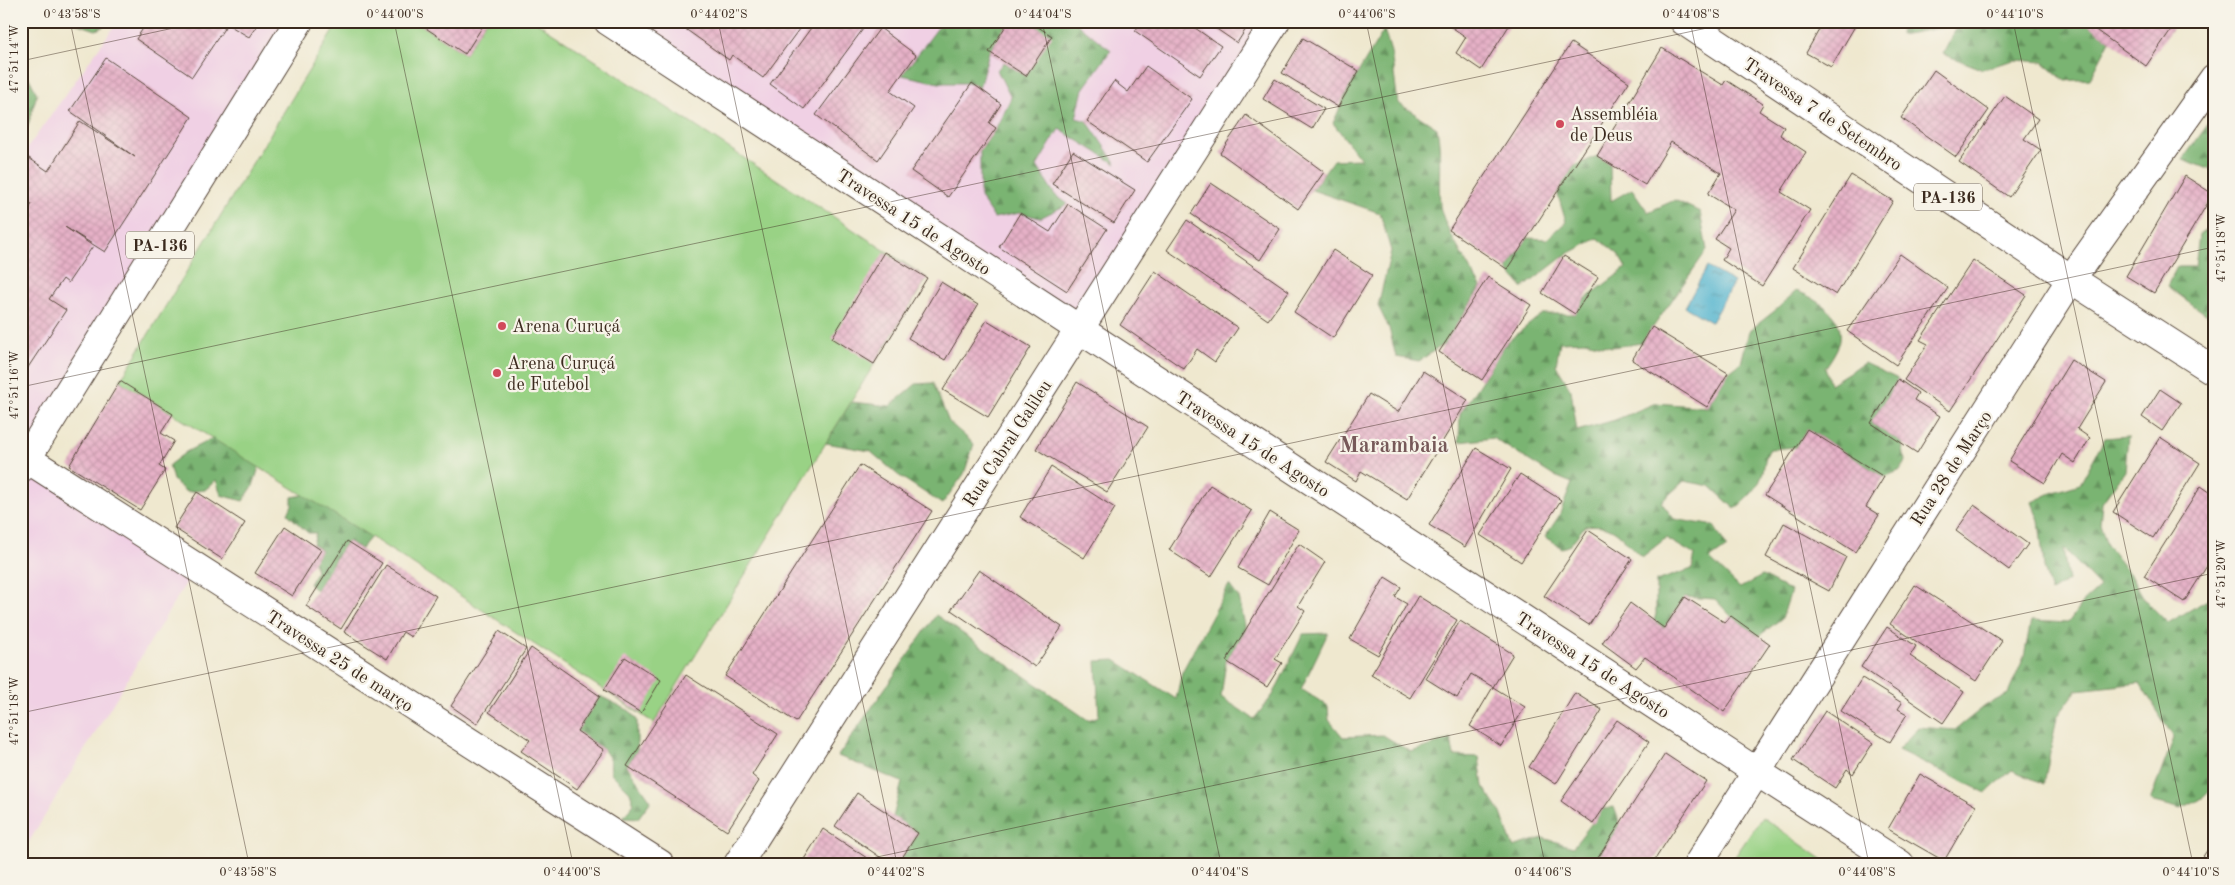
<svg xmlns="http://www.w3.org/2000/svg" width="2235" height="885" viewBox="0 0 2235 885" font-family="'Old Standard TT',serif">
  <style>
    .built { fill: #f0d0e4 }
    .forest { fill: url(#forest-firs); stroke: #5a6f48 }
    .pitch { fill: #99d285; stroke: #6a7e52 }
    .water { fill: url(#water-ripples); stroke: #466f76 }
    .building { fill: url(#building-cross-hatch) }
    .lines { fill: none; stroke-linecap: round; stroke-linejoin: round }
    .minor-casing { stroke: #564639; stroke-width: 30 }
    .primary-casing { stroke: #564639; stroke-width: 30 }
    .minor { stroke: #fff; stroke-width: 28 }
    .primary { stroke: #fff; stroke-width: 28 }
    .ticks { fill: none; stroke: #3b2a1e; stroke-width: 1; stroke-opacity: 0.45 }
    .poi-dot { fill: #d1495b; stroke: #f7f3e8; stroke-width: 2 }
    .labels { text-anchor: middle; stroke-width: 4.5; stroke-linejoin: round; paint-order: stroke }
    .shield { fill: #f7f3e8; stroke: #73665b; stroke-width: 1 }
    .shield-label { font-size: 16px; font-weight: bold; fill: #3b2a1e }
    .poi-label { font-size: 18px; fill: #3b2a1e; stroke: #f7f3e8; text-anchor: start }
    .street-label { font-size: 18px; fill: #3b2a1e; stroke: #f7f3e8 }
    .district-label { font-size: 22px; font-weight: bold; fill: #775959; stroke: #f7f3e8 }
    .neatline { fill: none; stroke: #3b2a1e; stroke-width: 2 }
    .ticks-label { font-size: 12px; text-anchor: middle; fill: #3b2a1e }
  </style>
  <defs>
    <pattern id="forest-firs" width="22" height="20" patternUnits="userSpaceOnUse" patternTransform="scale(1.25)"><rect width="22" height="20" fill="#7ab472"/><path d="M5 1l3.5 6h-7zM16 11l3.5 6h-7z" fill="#65935d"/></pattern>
    <pattern id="water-ripples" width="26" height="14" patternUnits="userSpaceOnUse" patternTransform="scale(1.25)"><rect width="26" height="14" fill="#51b4cf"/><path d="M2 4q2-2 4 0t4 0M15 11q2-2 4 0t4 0" fill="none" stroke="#4493a7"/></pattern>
    <pattern id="building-cross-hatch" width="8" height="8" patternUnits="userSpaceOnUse" patternTransform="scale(1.25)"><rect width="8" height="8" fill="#e6b1c7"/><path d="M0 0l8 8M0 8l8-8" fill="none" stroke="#c698aa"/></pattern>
  </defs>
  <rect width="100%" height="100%" fill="#f7f3e8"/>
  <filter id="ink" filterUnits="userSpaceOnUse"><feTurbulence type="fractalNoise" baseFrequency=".02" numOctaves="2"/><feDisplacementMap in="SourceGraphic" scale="10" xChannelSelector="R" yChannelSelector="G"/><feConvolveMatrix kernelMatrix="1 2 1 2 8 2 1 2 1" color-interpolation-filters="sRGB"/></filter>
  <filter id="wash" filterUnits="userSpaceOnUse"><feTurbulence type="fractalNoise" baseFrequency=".0096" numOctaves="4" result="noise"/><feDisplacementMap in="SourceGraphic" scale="20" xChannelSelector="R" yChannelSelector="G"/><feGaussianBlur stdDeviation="1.12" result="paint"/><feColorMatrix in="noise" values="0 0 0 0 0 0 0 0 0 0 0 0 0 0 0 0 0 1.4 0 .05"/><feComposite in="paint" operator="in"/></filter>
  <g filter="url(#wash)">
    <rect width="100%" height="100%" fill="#efe8cf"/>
    <g class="built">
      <path d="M118,21H299L27,459L195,568L21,855V221L32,205L21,198V157Z"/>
      <path d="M605,21H1277L1079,330Z"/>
    </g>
    <g class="forest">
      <path d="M69,21H115L96,30Z"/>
      <path d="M943,21H1009L989,52L979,88L972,83H939L902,75Z"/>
      <path d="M1029,21H1073L1111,50L1083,89L1076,118L1087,121L1116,164L1059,129L1037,166L1055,195L1068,204L1040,218L1020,213L994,218L980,197V151L996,128L1011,98L997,70L1004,62L1026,76Z"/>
      <path d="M1901,21H2083L2110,40L2090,79L2065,81L2043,62L2015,60L1982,69L1943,54L1958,25L1900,35Z"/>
      <path d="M1384,30L1391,52L1398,103L1437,128C1442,153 1438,179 1440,205C1442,224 1470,269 1481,287L1444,344L1419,361L1396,357L1389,328L1378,306L1391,251L1380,213L1312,190L1333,160L1361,159L1333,123L1350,86Z"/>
      <path d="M24,68L37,94L26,132L21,136V70Z"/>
      <path d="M2214,116V171L2183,159Z"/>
      <path d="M1597,156L1610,164L1611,201L1632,189L1648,212L1675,200L1700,212L1707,250L1642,343L1612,347L1585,341L1560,342L1556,365L1571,390L1577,431L1615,420L1656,403L1707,407L1728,373L1741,363L1749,331L1777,309L1796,291C1817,298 1847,317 1839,344C1836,352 1830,361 1825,368L1830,384L1864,363L1898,379L1871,423L1902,443L1905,461L1901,470L1884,477L1807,429L1796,447L1770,449C1764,457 1765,465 1762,475C1758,490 1746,499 1735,509L1710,486L1684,481L1661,502L1674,519L1714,526L1727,547L1710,559L1740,588L1762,576L1791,591L1782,618L1759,636L1731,616L1715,599L1685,597L1664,628L1654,621L1656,614V581L1692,569L1695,555L1666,538L1642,557C1620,539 1618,522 1585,526L1570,545L1562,548L1545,537L1559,516L1572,483L1552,475L1493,438L1459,442L1460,414L1506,343L1542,314H1575L1584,300L1626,268L1618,254L1598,238L1564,256L1523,288L1507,269L1527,238L1547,239L1566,222L1557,192L1573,167Z"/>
      <path d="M2214,224V320L2167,286L2177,267H2195L2199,235Z"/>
      <path d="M933,383L949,422L974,444L964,474L942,504L898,475L870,451L826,443L851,402L890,406L916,384Z"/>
      <path d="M2128,436L2125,471L2102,503L2100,524L2107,545L2131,576L2145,600L2168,623L2214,596V787L2204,797L2181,809L2150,801L2174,738L2140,683L2077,690L2057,717L2044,784L2012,770L1986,793L1898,750L1918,727L1955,730L1985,706L2008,694L2024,657L2031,621L2068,623L2082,603L2100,587L2063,548L2068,581L2051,592L2044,567L2039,520L2032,502L2051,493L2080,484L2105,438Z"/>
      <path d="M213,438L259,467L253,486L243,501L221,495L216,480L205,490L186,492L173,480L169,465L186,452Z"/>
      <path d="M304,495L371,537L361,549L347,541L316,590L309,584L316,572L314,561L321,550L313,544L316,533H308L288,514L292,505V497Z"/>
      <path d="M1229,585L1239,598L1246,630L1226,661L1221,697L1254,719L1273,695L1303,634L1328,633L1301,689L1328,706L1329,720L1343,737L1383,735L1411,752L1451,739L1454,756L1479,757L1483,786L1501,813L1513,847L1543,838L1573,847L1603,809L1614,807L1620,824L1594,864H898L918,833L893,817L902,782L838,756L936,615L1088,720L1099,716L1096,661L1115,660L1176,699L1182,672Z"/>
      <path d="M600,696L630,711L637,720V750L627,766L651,801L638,818L623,817L634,804L630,792L611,773L610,759L604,750L577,731Z"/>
    </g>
    <g class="pitch">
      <path d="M339,21H415L465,54L486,21H535L927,278L654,723L371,537L120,381Z"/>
      <path d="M1762,817L1829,864H1730Z"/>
    </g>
    <path class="water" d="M1707,267L1734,282L1711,322L1685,307Z"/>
    <g id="blocks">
      <g class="building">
        <path d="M148,21H260L249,37L227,24L192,77L136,39Z"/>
        <path d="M415,21H486L465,54Z"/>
        <path d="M674,21H805L763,78L732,55L729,60Z"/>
        <path d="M816,21H852L863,29L804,109L770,84Z"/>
        <path d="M1009,21H1029L1052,36L1026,76L989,52Z"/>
        <path d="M1142,21H1185L1221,46L1200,76L1135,31Z"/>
        <path d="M1205,21H1251L1237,43Z"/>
        <path d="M1415,21H1427L1423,27Z"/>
        <path d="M1453,21H1512L1481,70L1456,53L1466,37L1450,26Z"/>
        <path d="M1824,21H1858L1831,67L1806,53Z"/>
        <path d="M2083,21H2177L2146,66Z"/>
        <path d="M880,28L916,55L890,91L914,108L878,160L816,115Z"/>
        <path d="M1303,38L1359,71L1338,107L1282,73Z"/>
        <path d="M1571,43L1629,82L1507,269L1449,230Z"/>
        <path d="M1662,48L1723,85L1726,80L1763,104L1759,111L1784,127L1780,135L1806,152L1781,192L1810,210L1762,286L1722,260L1729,248L1715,239L1734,210L1708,194L1721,173L1671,142L1645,185L1597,156Z"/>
        <path d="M106,58L192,117L105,252L65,227L93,246L68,283L63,279L49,299L66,310L21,378V222L32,204L21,198V157L23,154L48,171L80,121L135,157L70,111Z"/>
        <path d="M1146,66L1192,99L1147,162L1087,121L1114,81L1128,92Z"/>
        <path d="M1934,70L1989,110L1956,157L1901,118Z"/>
        <path d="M1275,79L1324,109L1312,129L1263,99Z"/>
        <path d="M972,83L1001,104L989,123L996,128L948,197L911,171Z"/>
        <path d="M2005,96L2038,119L2024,139L2041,150L2009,197L1959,162Z"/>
        <path d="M1246,115L1324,172L1298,209L1220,153Z"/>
        <path d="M1073,151L1135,190L1114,223L1052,184Z"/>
        <path d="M1851,175L1893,201L1836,295L1793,268Z"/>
        <path d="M2185,176L2213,194L2154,293L2126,276Z"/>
        <path d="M1211,183L1280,229L1260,260L1191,214Z"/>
        <path d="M1068,204L1107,229L1067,291L999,247L1020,213L1050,232Z"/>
        <path d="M1187,220L1289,291L1268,320L1167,250Z"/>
        <path d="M1333,250L1372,275L1333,338L1294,312Z"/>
        <path d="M884,252L927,278L874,364L832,338Z"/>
        <path d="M1900,254L1948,288L1896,365L1847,331Z"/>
        <path d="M1564,256L1598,277L1575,314L1542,293Z"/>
        <path d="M1973,260L2026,295L1950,411L1904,380L1928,344L1920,340Z"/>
        <path d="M1155,271L1238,328L1215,362L1197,349L1184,369L1120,325Z"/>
        <path d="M1488,277L1531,305L1482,380L1439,352Z"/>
        <path d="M941,282L978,305L945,360L908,338Z"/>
        <path d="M987,320L1031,347L988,417L943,390Z"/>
        <path d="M1652,327L1728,373L1707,407L1632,360Z"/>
        <path d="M2071,360L2106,382L2077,429L2090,438L2075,463L2062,454L2045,483L2009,461Z"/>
        <path d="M1423,371L1468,400L1407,499L1361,471L1356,481L1326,462L1369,394L1398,412Z"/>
        <path d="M1898,379L1918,393L1914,400L1940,416L1917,453L1871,423Z"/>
        <path d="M120,381L173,414L161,433L174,441L159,466L165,470L140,510L69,466Z"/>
        <path d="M1077,382L1148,427L1107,492L1036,449Z"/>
        <path d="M2160,389L2181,403L2162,431L2142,417Z"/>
        <path d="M1807,429L1884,477L1866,507L1879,515L1855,552L1765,495Z"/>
        <path d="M2160,437L2200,463L2153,538L2113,512Z"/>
        <path d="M1476,448L1511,469L1465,547L1429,525Z"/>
        <path d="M860,465L932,511L796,722L725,676Z"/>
        <path d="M1051,467L1115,508L1084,558L1020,517Z"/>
        <path d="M1520,474L1561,500L1521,562L1480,535Z"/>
        <path d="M1210,485L1252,511L1211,577L1169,550Z"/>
        <path d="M2201,486L2214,495V555L2184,602L2144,576Z"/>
        <path d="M197,492L245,523L222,559L174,528Z"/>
        <path d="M1974,505L2028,544L2009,570L1956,531Z"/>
        <path d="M1270,512L1299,530L1268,585L1238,568Z"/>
        <path d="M1784,523L1846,557L1829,591L1766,557Z"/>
        <path d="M285,526L321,550L292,596L255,573Z"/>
        <path d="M1588,530L1632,559L1589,625L1544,596Z"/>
        <path d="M347,541L382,563L341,629L306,606Z"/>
        <path d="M1299,544L1325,562L1298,606L1305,611L1275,659L1282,663L1267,687L1226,661Z"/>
        <path d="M386,565L436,596L411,637L403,632L387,659L344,632Z"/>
        <path d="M979,570L1062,627L1035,667L951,610Z"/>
        <path d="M1385,577L1401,587L1395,597L1407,604L1378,655L1350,639Z"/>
        <path d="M1915,585L2002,641L1976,681L1890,624Z"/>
        <path d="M1418,596L1457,620L1410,698L1371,675Z"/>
        <path d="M1685,597L1724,622L1731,616L1770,644L1724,712L1645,657L1636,668L1602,643L1630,603L1664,628Z"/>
        <path d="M1460,621L1513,654L1493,687L1471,674L1457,698L1425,678Z"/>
        <path d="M1887,627L1916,646L1910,656L1964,692L1943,723L1861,667Z"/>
        <path d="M499,631L526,649L477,724L451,706Z"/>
        <path d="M531,648L600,696L577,731L604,750L577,789L521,751L530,740L489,712Z"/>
        <path d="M625,657L661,680L641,713L604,690Z"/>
        <path d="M686,675L778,734L752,775L759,781L727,831L627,766Z"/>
        <path d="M1862,678L1902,703L1898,709L1907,714L1890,742L1841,711Z"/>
        <path d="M1493,687L1525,707L1501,746L1470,726Z"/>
        <path d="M1575,693L1602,710L1556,784L1529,767Z"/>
        <path d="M1825,711L1873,743L1853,774L1847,769L1835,788L1793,760Z"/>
        <path d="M1617,720L1649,742L1593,824L1561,801Z"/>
        <path d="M1665,754L1706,781L1652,864H1594Z"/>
        <path d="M1920,774L1976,806L1944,861L1888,829Z"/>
        <path d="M857,793L918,833L898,864H890L835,826Z"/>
        <path d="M823,829L876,864H801Z"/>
        <path d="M2214,840V864H2198Z"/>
      </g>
    </g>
  </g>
  <g filter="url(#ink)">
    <use href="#blocks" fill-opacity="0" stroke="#564639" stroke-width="1"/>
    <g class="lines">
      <g class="minor-casing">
        <g id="minor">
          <path d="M608,21L1757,772L1900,864"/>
          <path d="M21,455L660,864"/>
          <path d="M738,864L1276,21"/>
          <path d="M1698,864L2071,279L2214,78"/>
        </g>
      </g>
      <g class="primary-casing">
        <g id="primary">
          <path d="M1684,21L2071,279L2214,371"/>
          <path d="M21,468L299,21"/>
        </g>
      </g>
      <use href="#minor" class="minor"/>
      <use href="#primary" class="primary"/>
    </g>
  </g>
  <path class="ticks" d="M70,21L249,864M394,21L573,864M718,21L897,864M1042,21L1221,864M1366,21L1545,864M1690,21L1869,864M2013,21L2193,864M21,61L206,21M21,387L1740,21M21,713L2214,247M844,864L2214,573"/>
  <g class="poi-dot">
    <circle cx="1560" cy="124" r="5"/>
    <circle cx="502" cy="326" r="5"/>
    <circle cx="497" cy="373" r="5"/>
  </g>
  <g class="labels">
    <g class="shield">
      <rect x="1914" y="183.5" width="68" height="27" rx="4"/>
      <rect x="126" y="231.5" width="68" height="27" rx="4"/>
    </g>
    <g class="shield-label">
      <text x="1948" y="203">PA-136</text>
      <text x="160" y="251">PA-136</text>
    </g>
    <g class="poi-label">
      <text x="1570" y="120">Assembléia<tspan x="1570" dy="21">de Deus</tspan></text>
      <text x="512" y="332">Arena Curuçá</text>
      <text x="507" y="369">Arena Curuçá<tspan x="507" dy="21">de Futebol</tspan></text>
    </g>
    <g class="street-label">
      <text transform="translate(1823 114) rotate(34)" y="6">Travessa 7 de Setembro</text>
      <text transform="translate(914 222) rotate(33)" y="6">Travessa 15 de Agosto</text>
      <text transform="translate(1007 443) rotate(-57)" y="6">Rua Cabral Galileu</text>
      <text transform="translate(1253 444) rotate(33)" y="6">Travessa 15 de Agosto</text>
      <text transform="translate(1951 468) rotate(-57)" y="6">Rua 28 de Março</text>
      <text transform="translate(340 661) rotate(33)" y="6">Travessa 25 de março</text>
      <text transform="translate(1593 665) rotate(33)" y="6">Travessa 15 de Agosto</text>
    </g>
    <g class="district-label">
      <text x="1394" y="452">Marambaia</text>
    </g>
  </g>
  <rect width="2235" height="885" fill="none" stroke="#f7f3e8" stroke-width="55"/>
  <rect x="28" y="28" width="2180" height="830" class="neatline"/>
  <g class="ticks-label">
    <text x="72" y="18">0°43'58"S</text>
    <text x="395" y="18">0°44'00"S</text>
    <text x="719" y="18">0°44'02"S</text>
    <text x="1043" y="18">0°44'04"S</text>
    <text x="1367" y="18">0°44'06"S</text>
    <text x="1691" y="18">0°44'08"S</text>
    <text x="2015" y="18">0°44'10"S</text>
    <text transform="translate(14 59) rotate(-90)" y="4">47°51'14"W</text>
    <text transform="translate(2221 248) rotate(-90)" y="4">47°51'18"W</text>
    <text transform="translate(14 385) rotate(-90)" y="4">47°51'16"W</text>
    <text transform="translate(2221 574) rotate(-90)" y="4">47°51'20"W</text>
    <text transform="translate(14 711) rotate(-90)" y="4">47°51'18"W</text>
    <text x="248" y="876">0°43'58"S</text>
    <text x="572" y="876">0°44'00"S</text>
    <text x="896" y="876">0°44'02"S</text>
    <text x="1220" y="876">0°44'04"S</text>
    <text x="1543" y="876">0°44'06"S</text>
    <text x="1867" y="876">0°44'08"S</text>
    <text x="2191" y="876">0°44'10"S</text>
  </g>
</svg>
